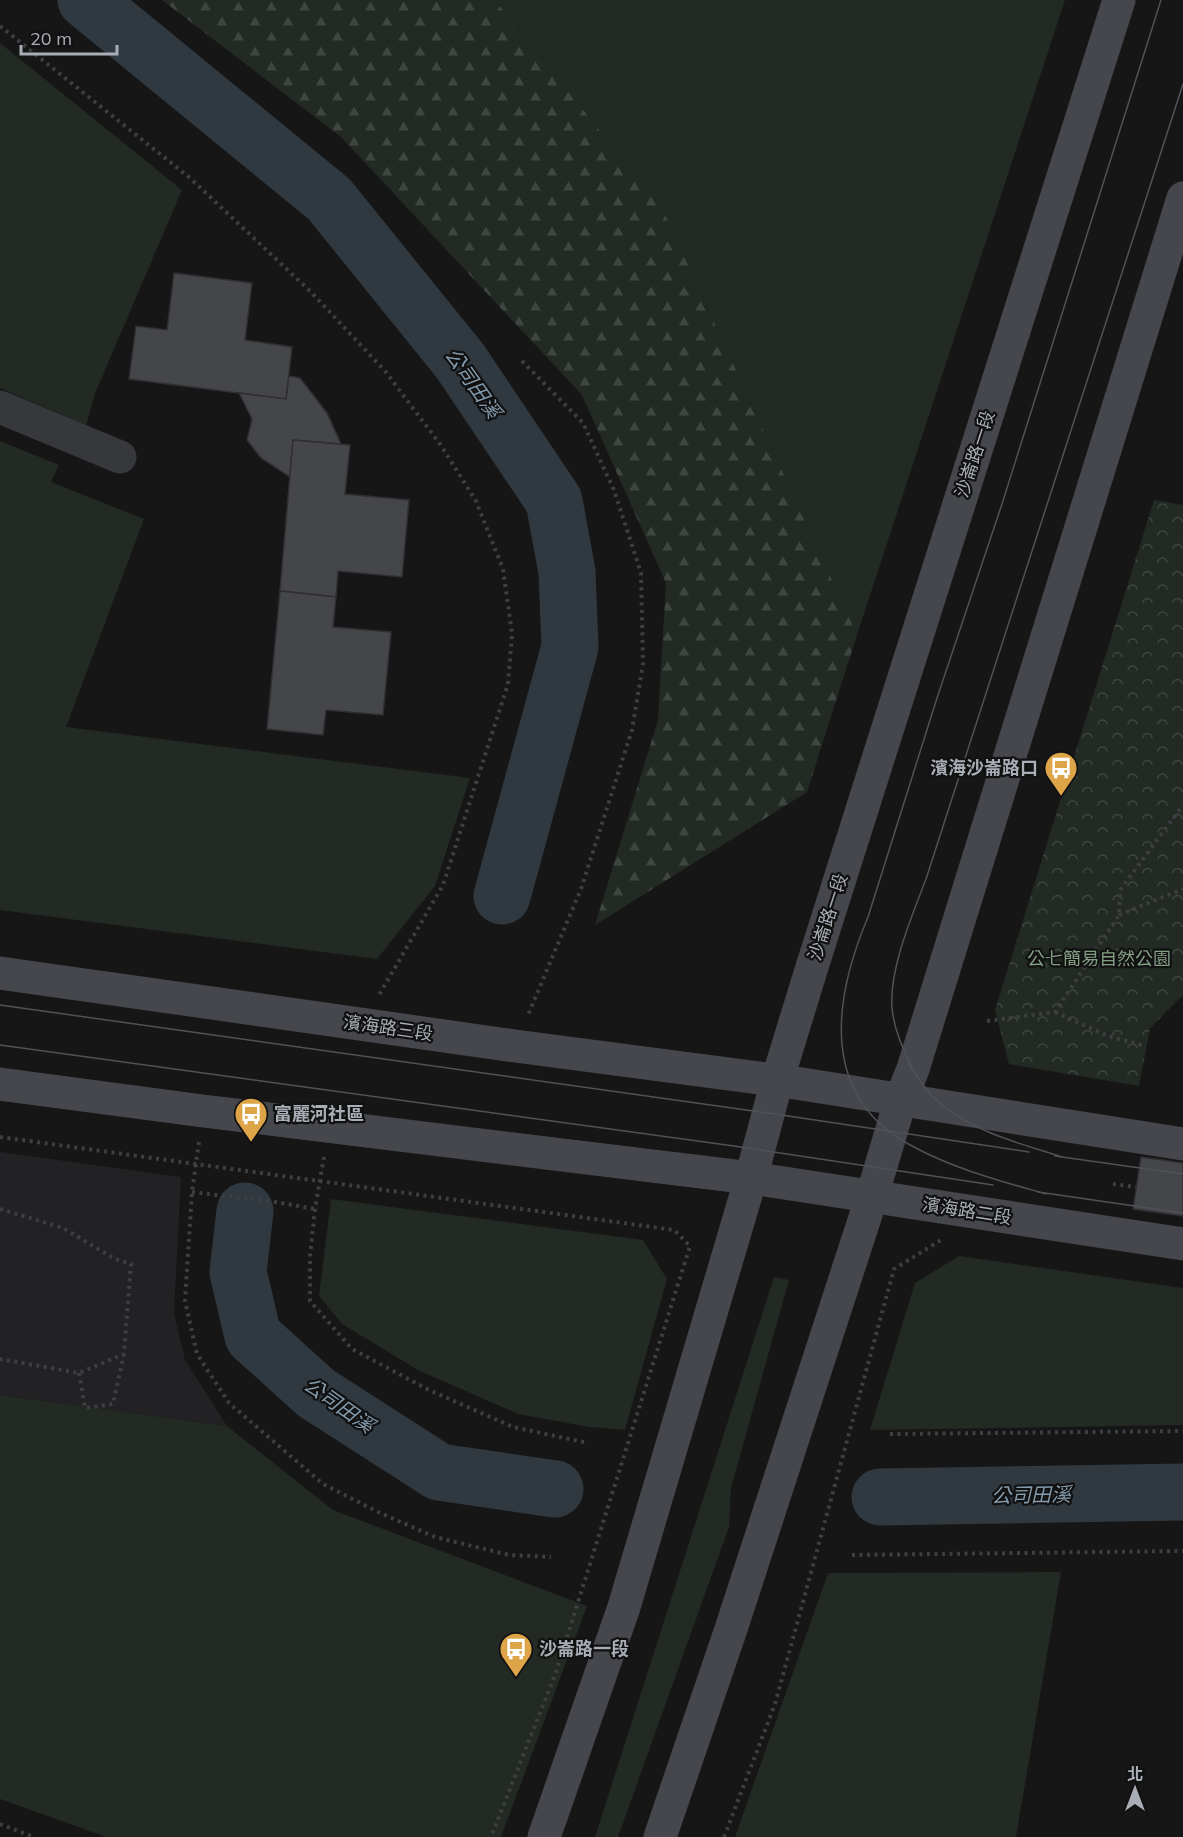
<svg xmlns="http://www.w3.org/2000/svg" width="1183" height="1837" viewBox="0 0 1183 1837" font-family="Mulish,'Noto Sans TC',sans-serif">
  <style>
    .built { fill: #222224 }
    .green { fill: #222a23 }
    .forest { fill: url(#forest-firs) }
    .park { fill: url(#park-crowns) }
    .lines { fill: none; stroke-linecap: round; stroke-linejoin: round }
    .river { stroke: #30393f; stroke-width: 57 }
    .building { fill: #45464a; stroke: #303033; stroke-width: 1.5 }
    .path { stroke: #3d3f43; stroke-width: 4; stroke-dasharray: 3 4.5; stroke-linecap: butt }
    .street { stroke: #37383c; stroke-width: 33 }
    .secondary { stroke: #45474c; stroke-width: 33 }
    .tram { stroke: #505257; stroke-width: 1.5 }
    .labels { text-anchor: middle; stroke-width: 4.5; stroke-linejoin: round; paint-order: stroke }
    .street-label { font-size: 18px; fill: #a9aeb6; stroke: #111112 }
    .poi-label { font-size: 18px; font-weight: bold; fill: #a9aeb6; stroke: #111112; text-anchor: start }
    .park-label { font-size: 18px; fill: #839f83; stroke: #111112 }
    .water-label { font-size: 20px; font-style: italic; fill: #849cad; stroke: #111112 }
  </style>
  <defs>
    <pattern id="forest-firs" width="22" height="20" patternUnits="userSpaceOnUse" patternTransform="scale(1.5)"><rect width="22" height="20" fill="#222a23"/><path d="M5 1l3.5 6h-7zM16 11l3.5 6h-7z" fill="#3f4641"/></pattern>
    <pattern id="park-crowns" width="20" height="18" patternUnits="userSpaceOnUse" patternTransform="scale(1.5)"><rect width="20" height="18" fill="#222a23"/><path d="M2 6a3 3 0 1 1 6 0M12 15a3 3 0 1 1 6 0" fill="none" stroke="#3f4641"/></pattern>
  </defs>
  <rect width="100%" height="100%" fill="#161617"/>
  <path class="built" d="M0,1152L181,1177L174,1313L185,1360L227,1426L0,1395Z"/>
  <g class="green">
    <path d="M495,0H1065L857,635L662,208Z"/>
    <path d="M0,43L182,190L96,391L86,425L0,388Z"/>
    <path d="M0,441L59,465L51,482L144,519L66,727L470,778L435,886L377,959L0,910Z"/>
    <path d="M331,1199L643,1240L667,1279L625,1430L589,1427L518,1414L418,1370L342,1324L319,1296Z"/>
    <path d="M959,1256L1183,1288V1425L870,1430L915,1283Z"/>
    <path d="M774,1277L789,1280L731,1488L729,1527L618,1837H595Z"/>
    <path d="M0,1395L227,1426L333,1510L587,1606L501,1837H106L0,1799Z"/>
    <path d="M1061,1572L1016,1837H735L828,1573Z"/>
  </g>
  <path class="forest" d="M162,0H495L662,208L857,635L807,792L595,925L658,720L666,583L582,395L341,137Z"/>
  <path class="park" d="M1154,500L1183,505V995L1150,1028L1139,1086L1009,1064L995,1010Z"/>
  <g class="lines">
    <g class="river">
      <path d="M86,0L329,199L460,361L554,501L567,572L570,647L502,896"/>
      <path d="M245,1211L238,1272L253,1336L316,1393L439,1472L555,1489"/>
      <path d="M880,1497L1183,1492"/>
    </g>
  </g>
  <g class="building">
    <path d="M174,273L252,283L245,340L292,347L286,399L129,379L136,326L167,330Z"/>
    <path d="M289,376L300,378L327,413L341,444L293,440L290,477L261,458L247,440L252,419L239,393L286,399Z"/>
    <path d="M293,440L350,445L345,494L409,500L402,577L338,571L336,597L280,591Z"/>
    <path d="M280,591L336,597L333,627L391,632L383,715L326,710L323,735L267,729Z"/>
    <path d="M1141,1157L1183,1163V1216L1133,1209Z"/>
  </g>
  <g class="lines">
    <g class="path">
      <path d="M0,26L190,178L311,292L385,371L440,444L476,501L503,569L512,634L508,684L443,885L379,995"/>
      <path d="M522,361L583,423L614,490L641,573L643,664L632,730L581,889L528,1015"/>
      <path d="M1119,915L1183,889"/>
      <path d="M1055,1012L1108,1036L1145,1046"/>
      <path d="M987,1021L1055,1012L1119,915L1120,890L1183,805"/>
      <path d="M0,1137L674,1230L690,1246L556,1672L491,1837"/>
      <path d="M199,1142L192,1192L185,1301L197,1354L229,1403L323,1484L378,1512L435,1537L509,1555L551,1557"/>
      <path d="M324,1157L315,1209L310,1256V1301L352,1349L429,1390L513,1427L588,1443"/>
      <path d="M1113,1184L1136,1187"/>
      <path d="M192,1192L276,1202L315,1209"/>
      <path d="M0,1209L63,1228L115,1259L131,1264L124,1354L79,1373L0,1359"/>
      <path d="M79,1373L85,1408L113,1404L124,1354"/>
      <path d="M890,1434L1183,1431"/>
      <path d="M852,1555L1183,1551"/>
      <path d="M0,1824L34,1837"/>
      <path d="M724,1837L775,1704L894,1269L941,1240"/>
    </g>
    <path class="street" d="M0,407L120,457"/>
    <g class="secondary">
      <path d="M0,973L515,1046L789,1082L1183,1144"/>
      <path d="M0,1084L203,1111L751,1178L1183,1244"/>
      <path d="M544,1837L624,1607L751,1178L777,1081L812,967L1119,0"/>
      <path d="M660,1837L730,1632L872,1196L901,1099L913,1069L1183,198"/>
    </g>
    <g class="tram">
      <path d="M0,1005L768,1113L1029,1152"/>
      <path d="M0,1045L734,1146L993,1185"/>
      <path d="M1055,1156L1183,1174"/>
      <path d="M1062,1157C1022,1144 977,1133 943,1106C929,1095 918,1078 908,1063L913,1069C903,1049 894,1030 892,1008C889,969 912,916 926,879L1183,84"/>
      <path d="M1038,1192L1183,1213"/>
      <path d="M1046,1194C1001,1181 954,1169 912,1146C819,1097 833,1000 868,917L937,698L1001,507L1161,0"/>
    </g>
  </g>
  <defs>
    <g id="bus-pin" transform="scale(1.725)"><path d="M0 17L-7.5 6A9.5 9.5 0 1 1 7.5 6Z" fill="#dda448" stroke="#111112"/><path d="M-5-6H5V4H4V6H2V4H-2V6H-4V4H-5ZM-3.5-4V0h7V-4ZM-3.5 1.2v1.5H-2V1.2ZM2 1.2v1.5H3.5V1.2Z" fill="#fff"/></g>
  </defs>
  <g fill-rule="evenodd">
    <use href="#bus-pin" x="1061" y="768"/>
    <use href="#bus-pin" x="251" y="1114"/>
    <use href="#bus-pin" x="516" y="1649"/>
  </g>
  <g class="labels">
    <g class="street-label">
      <text transform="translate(975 454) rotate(-72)" y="6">沙崙路一段</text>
      <text transform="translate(828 917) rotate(-72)" y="6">沙崙路一段</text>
      <text transform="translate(388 1028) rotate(8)" y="6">濱海路三段</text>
      <text transform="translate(967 1211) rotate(9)" y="6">濱海路二段</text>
    </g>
    <g class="poi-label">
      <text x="1038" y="774" text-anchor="end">濱海沙崙路口</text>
      <text x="274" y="1120">富麗河社區</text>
      <text x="539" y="1655">沙崙路一段</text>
    </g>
    <g class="park-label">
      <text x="1099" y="965">公七簡易自然公園</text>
    </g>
    <g class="water-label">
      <text transform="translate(473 383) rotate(55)" y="7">公司田溪</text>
      <text transform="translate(339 1405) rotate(35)" y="7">公司田溪</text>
      <text transform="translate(1031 1495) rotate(-1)" y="7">公司田溪</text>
    </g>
  </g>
  <g transform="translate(1135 1789)" stroke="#111112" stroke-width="4.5" paint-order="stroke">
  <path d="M0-4.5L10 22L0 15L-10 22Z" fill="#a9aeb6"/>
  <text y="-9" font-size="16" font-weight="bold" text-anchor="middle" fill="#a9aeb6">北</text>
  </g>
  <path d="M21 45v9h96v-9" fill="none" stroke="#a9aeb6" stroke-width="3"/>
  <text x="30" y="45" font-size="18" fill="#a9aeb6" stroke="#111112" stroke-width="4.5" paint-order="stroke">20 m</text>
</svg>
